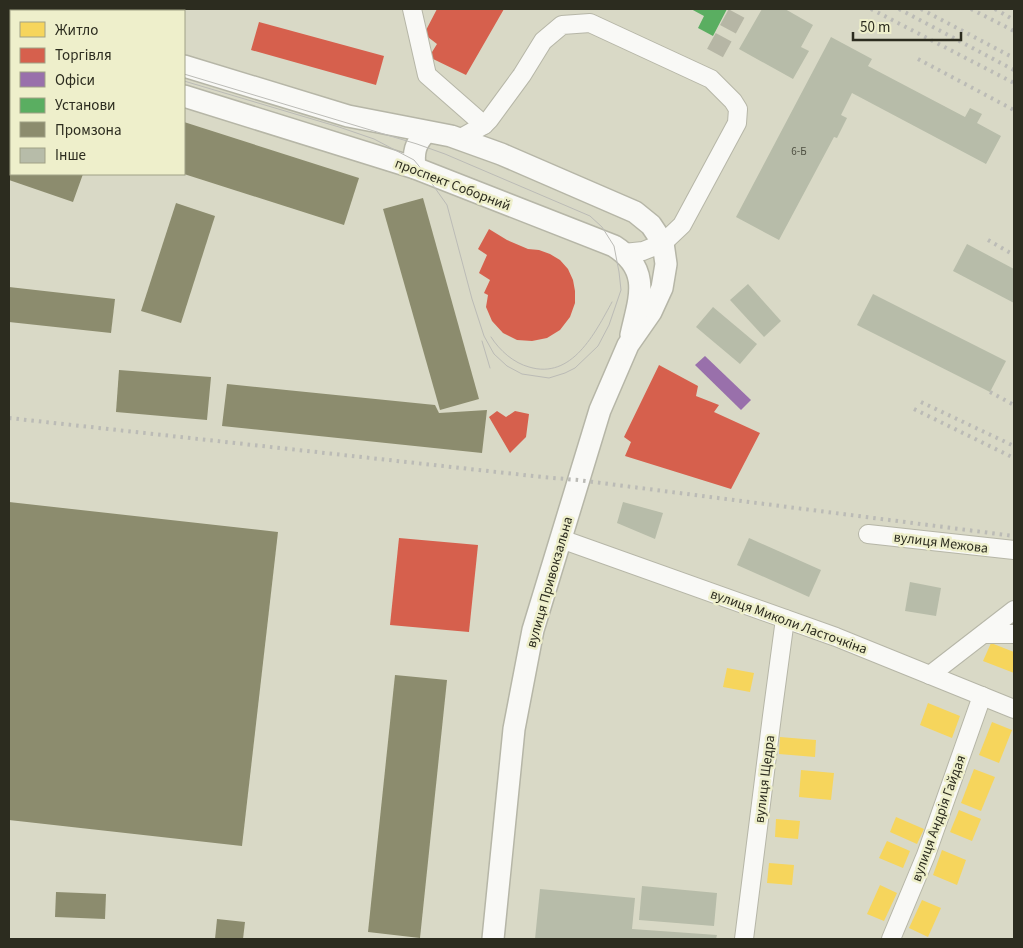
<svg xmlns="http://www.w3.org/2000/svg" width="1023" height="948" viewBox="0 0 1023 948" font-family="'Source Sans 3',sans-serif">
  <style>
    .homes { fill: #f6d55c }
    .shops { fill: #d6604d }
    .offices { fill: #9970ab }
    .public { fill: #5aae61 }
    .industry { fill: #8c8c6e }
    .building { fill: #b7bca9 }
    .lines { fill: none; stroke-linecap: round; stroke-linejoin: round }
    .minor-tunnel { stroke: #b6b6a5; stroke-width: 18; stroke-dasharray: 18 9; stroke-linecap: butt }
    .minor-casing { stroke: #b6b6a7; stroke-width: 20 }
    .major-casing { stroke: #b6b6a7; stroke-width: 24 }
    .minor { stroke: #f9f9f6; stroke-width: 18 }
    .major { stroke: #f9f9f6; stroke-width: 21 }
    .tram { stroke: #bbbbb6; stroke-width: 1 }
    .rail { stroke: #bbbbb6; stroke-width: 4; stroke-dasharray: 2.5 5; stroke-linecap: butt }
    .labels { text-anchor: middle; stroke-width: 5; stroke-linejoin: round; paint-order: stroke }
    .number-label { font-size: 11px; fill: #4f5042 }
    .street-label { font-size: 14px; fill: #2c2c1f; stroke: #eeefcb }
  </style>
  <rect width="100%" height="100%" fill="#d9d9c6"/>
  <g class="homes">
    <path d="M991,643L1014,652V673L983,661Z"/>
    <path d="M727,668L754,673L750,692L723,687Z"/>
    <path d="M928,703L960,716L952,738L920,725Z"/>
    <path d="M992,722L1012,730L999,763L979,755Z"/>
    <path d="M780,737L816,740L815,757L779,754Z"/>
    <path d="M974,769L995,777L981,811L961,803Z"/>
    <path d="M801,770L834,773L831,800L799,797Z"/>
    <path d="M959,810L981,819L972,841L950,832Z"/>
    <path d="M896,817L924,829L917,844L890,832Z"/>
    <path d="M776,819L800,821L798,839L775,837Z"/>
    <path d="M887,841L910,851L903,868L879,858Z"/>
    <path d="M942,850L966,860L957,885L933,875Z"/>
    <path d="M769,863L794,865L792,885L767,883Z"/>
    <path d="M880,885L897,893L884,921L867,914Z"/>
    <path d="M922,900L941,908L928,937L909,928Z"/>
  </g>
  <g class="shops">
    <path d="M437,9H504L466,75L429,57L437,44L424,34Z"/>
    <path d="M259,22L384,56L376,85L251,50Z"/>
    <path d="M489,229L507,240L528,249L539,250L550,254L560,260L568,269L573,280L575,291V303L570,317L560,330L547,338L532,341L517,340L503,333L492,321L486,307L488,295L484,293L490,280L479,273L487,255L478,249Z"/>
    <path d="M659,365L698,386L696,396L719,405L714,412L760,433L731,489L625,456L631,442L624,437Z"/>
    <path d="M497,411L506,417L515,411L529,414L526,437L510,453L489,417Z"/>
    <path d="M399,538L478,545L469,632L390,625Z"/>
  </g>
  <path class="offices" d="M705,356L751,400L741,410L695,365Z"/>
  <path class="public" d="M691,9H727L713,36L698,28L704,16Z"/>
  <g class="industry">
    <path d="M9,62L11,63V95H9Z"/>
    <path d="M9,113H11V174H83L73,202L9,180Z"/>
    <path d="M184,122L359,178L344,225L184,174Z"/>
    <path d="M423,198L479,399L440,410L383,209Z"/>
    <path d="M176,203L215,216L181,323L141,311Z"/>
    <path d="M9,287L115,299L111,333L9,322Z"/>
    <path d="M119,370L211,377L207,420L116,412Z"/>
    <path d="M227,384L435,405L439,413L487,410L482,453L222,426Z"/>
    <path d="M9,502L278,532L242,846L9,820Z"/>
    <path d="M395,675L447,680L420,938L368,932Z"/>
    <path d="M56,892L106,894L105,919L55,917Z"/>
    <path d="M217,919L245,922L243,939H215Z"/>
  </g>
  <g class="building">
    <path d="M762,9H785L813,25L801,47L809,51L793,79L739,49Z"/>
    <path d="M831,37L872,59L868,66L965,117L970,108L982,114L977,123L1001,136L986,164L852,93L841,115L847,118L837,138L834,137L779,240L736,217Z"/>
    <path d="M967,244L1014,269V303L953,271Z"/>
    <path d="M748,284L781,321L764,337L730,300Z"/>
    <path d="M873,294L1006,361L990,392L857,325Z"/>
    <path d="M713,307L757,344L740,364L696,327Z"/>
    <path d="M623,502L663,513L655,539L617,523Z"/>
    <path d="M749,538L821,570L809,597L737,565Z"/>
    <path d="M910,582L941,588L936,616L905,611Z"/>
    <path d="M642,886L717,893L714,926L639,920Z"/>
    <path d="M540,889L635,898L632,929L717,935L716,939H535Z"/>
  </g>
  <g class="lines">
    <path class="minor-tunnel" d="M715,53L739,9"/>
    <g class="minor-casing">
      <g id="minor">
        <path d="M412,9L427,75L484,125"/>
        <path d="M459,139L484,125L489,120L522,75L543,41L562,25L590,23L711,79L733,101L738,109L737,123L682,225L663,243L643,251L624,253"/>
        <path d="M868,534L1014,550"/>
        <path d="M561,539L836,637L1014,709"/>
        <path d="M984,634H1014"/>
        <path d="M930,675L1014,610"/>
        <path d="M744,939L772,716L785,619"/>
        <path d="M891,939L926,855L982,696"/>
      </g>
    </g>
    <g class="major-casing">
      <g id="major">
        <path d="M9,12L11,13"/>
        <path d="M9,42L11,43"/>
        <path d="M184,66L348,116L451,136L501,154L635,212L651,225L663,243L666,264L662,288L651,312L628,345L600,410L533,630L514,729L493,939"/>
        <path d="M184,96L415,168L614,246C652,270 639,299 631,335"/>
        <path d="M415,168C413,152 415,144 426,132"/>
      </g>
    </g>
    <use href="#minor" class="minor"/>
    <use href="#major" class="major"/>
    <g class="tram">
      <path d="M9,27L11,28"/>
      <path d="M184,74L417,144L445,154L590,216L602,227L614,246L619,272L621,290L609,325L598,346L575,368L565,373L549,378L522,374L507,366L494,354L484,336L472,299L447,205L423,171L414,160L374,139L339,127L184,81"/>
      <path d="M491,337C500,351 514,363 529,367C572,380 595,333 612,302"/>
      <path d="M482,341L490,368"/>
    </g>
    <g class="rail">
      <path d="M871,9L1014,83"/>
      <path d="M899,9L1014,70"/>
      <path d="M921,9L1014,58"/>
      <path d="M971,9L1014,31"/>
      <path d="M995,9L1014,20"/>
      <path d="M918,59L1014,110"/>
      <path d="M988,240L1014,255"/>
      <path d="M990,392L1014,405"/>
      <path d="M921,402L1014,446"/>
      <path d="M914,409L1014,458"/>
      <path d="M9,418L542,477L578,480L1014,536"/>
    </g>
  </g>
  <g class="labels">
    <g class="number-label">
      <text x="799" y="155">6-Б</text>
    </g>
    <g class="street-label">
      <text transform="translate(453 184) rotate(21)" y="5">проспект Соборний</text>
      <text transform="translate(941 542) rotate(7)" y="5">вулиця Межова</text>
      <text transform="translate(549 582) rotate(-74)" y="5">вулиця Привокзальна</text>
      <text transform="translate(789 621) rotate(20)" y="5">вулиця Миколи Ласточкіна</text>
      <text transform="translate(764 779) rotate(-83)" y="5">вулиця Щедра</text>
      <text transform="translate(938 818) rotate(-70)" y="5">вулиця Андрія Гайдая</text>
    </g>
  </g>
  <rect width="1023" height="948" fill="none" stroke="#2c2c1f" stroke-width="20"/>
  <rect x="10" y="10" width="175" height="165" fill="#eeefcb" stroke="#a0a186"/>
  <rect x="20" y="22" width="25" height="15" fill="#f6d55c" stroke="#a0a186"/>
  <text x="55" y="35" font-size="15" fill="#2c2c1f">Житло</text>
  <rect x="20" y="48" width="25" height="15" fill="#d6604d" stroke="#a0a186"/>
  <text x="55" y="60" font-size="15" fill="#2c2c1f">Торгівля</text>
  <rect x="20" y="72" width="25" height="15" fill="#9970ab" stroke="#a0a186"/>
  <text x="55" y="85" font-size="15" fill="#2c2c1f">Офіси</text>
  <rect x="20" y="98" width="25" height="15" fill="#5aae61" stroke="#a0a186"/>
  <text x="55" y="110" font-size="15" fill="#2c2c1f">Установи</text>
  <rect x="20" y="122" width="25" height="15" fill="#8c8c6e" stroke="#a0a186"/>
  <text x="55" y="135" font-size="15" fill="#2c2c1f">Промзона</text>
  <rect x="20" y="148" width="25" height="15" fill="#b7bca9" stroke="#a0a186"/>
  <text x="55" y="160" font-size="15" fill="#2c2c1f">Інше</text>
  <path d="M853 32v8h108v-8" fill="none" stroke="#2c2c1f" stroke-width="2.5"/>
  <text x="860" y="32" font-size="15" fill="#2c2c1f" stroke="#eeefcb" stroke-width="4" paint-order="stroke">50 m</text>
</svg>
